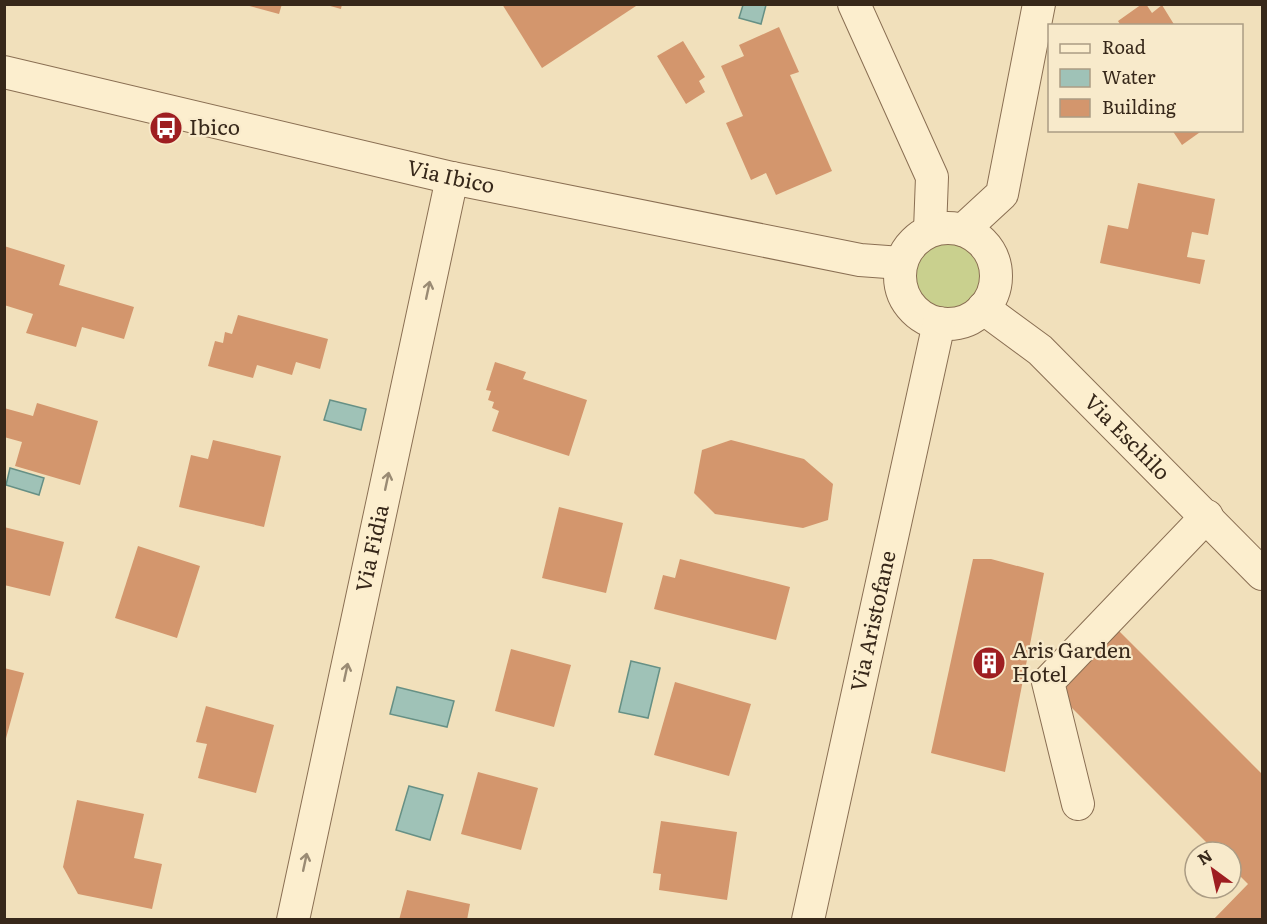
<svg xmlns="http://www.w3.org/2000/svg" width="1267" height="924" viewBox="0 0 1267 924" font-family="Literata,serif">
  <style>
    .green { fill: #c9d08e }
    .water { fill: #9fc2b7; stroke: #669085; stroke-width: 1.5 }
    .building { fill: #d3966d }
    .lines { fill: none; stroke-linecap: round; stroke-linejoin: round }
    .minor-casing { stroke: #8a6f53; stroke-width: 34 }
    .minor { stroke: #fceece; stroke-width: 32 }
    .oneway { stroke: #9a8b74 }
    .labels { text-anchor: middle; stroke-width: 4.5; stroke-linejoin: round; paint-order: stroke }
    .poi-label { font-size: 21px; fill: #37281a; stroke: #f8eacb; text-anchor: start }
    .street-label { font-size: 21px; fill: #37281a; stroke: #f8eacb }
  </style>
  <rect width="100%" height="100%" fill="#f1e0bb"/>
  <circle class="green" cx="949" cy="278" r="35"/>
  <g class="water">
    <path d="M743,5H766L761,24L739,18Z"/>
    <path d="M330,400L366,409L361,430L324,420Z"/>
    <path d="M10,468L44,478L39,495L6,485Z"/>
    <path d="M631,661L660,668L648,718L619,712Z"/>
    <path d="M397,687L454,701L447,727L390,714Z"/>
    <path d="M409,786L443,795L430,840L396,830Z"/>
  </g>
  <g class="building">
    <path d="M242,4H282L279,14Z"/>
    <path d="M323,4H342L341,9Z"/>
    <path d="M502,4H639L542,68Z"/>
    <path d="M1142,4H1146L1152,13L1162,5L1175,26H1121L1118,21Z"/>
    <path d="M779,27L799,72L790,75L832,171L776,195L766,173L751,180L726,123L743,116L721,66L744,56L739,45Z"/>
    <path d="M683,41L705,77L699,81L705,92L686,104L657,56Z"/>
    <path d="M1172,130H1203L1182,145Z"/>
    <path d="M1138,183L1215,199L1208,235L1192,232L1187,257L1205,260L1200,284L1100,263L1108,225L1128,229Z"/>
    <path d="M4,246L65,265L59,285L134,307L124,339L82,327L76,347L26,333L33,314L4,305Z"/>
    <path d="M238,315L328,339L320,369L296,362L292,375L257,365L253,378L208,366L215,341L223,343L225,332L232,334Z"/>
    <path d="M495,362L526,372L523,379L587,400L569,456L492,431L499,411L492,408L494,402L488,400L491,391L486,390Z"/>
    <path d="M37,403L98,421L80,485L15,466L22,442L4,437V408L33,416Z"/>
    <path d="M213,440L281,456L264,527L179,507L191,455L208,459Z"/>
    <path d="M731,440L804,459L833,484L828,520L803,528L715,514L694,493L702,450Z"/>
    <path d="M559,507L623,523L606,593L542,578Z"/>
    <path d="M4,527L64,542L50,596L4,585Z"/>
    <path d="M138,546L200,566L177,638L115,618Z"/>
    <path d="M680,559L790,587L776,640L654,609L663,575L675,578Z"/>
    <path d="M973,559H991L1044,573L1005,772L931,753Z"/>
    <path d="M1115,627L1262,774V920H1213L1248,884L1231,867V852H1216L1053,689Z"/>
    <path d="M511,649L571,665L554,727L495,711Z"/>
    <path d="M4,668L24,673L5,742H4Z"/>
    <path d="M675,682L751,704L729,776L654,755Z"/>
    <path d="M206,706L274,725L256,793L198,778L207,744L196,742Z"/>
    <path d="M478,772L538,788L521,850L461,834Z"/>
    <path d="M77,800L144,814L134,858L162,864L152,909L78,894L63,867Z"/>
    <path d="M661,821L737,832L727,900L659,890L661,874L653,873Z"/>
    <path d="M407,890L470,904L467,920H399Z"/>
  </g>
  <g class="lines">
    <g class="minor-casing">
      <g id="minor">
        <path d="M854,4L932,177L930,230"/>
        <path id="s1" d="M4,72L452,178L860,260L901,263"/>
        <circle cx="948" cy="276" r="48"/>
        <path d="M963,230L1002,194L1039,4"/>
        <path id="s2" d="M983,308L1040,350L1262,574"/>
        <path d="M1078,804L1048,682L1207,516"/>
        <path id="s3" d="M293,920L452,178"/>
        <path id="s4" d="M808,920L939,323"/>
      </g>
    </g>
    <use href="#minor" class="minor"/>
  </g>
  <defs><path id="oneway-shaft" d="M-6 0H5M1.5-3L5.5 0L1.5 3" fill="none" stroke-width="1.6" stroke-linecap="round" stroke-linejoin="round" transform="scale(1.5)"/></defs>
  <g class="oneway">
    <use href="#oneway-shaft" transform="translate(428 290) rotate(-78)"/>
    <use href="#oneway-shaft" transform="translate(387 481) rotate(-78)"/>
    <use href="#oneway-shaft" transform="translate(346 672) rotate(-78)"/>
    <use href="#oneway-shaft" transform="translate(305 862) rotate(-78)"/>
  </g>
  <defs>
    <g id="bus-disc" transform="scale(1.725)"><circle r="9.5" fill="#9e1e21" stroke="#f8eacb"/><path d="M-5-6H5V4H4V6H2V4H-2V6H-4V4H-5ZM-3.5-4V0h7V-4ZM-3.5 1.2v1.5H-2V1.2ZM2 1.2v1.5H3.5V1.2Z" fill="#fff"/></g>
    <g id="building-disc" transform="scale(1.725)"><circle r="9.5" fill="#9e1e21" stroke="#f8eacb"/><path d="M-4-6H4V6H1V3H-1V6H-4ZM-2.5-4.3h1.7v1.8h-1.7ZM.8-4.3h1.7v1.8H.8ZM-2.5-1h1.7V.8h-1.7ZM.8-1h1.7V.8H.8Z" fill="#fff"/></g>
  </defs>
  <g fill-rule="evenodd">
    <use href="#bus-disc" x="166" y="128"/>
    <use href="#building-disc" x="989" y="663"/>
  </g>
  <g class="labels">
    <g class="poi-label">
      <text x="189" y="135">Ibico</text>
      <text x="1012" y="658">Aris Garden<tspan x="1012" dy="24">Hotel</tspan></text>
    </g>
    <g class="street-label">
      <text dy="7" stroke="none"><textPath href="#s1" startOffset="459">Via Ibico</textPath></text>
      <text dy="7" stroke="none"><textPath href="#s2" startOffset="194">Via Eschilo</textPath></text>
      <text dy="7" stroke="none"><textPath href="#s3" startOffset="380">Via Fidia</textPath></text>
      <text dy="7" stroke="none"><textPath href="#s4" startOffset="306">Via Aristofane</textPath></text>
    </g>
  </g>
  <rect width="1267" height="924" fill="none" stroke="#37281a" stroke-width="12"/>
  <rect x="1048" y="24" width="195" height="108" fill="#f8eacb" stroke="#ab9c84" stroke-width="1.5"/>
  <rect x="1060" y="44" width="30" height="9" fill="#fceece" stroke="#ab9c84" stroke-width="1.5"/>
  <text x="1102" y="54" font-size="18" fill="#37281a">Road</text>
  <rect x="1060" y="69" width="30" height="18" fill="#9fc2b7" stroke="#ab9c84" stroke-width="1.5"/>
  <text x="1102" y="84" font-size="18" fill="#37281a">Water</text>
  <rect x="1060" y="99" width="30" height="18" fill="#d3966d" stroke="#ab9c84" stroke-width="1.5"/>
  <text x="1102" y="114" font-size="18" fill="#37281a">Building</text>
  <g transform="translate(1213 870) rotate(327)"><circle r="28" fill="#f8eacb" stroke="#ab9c84" stroke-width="1.5"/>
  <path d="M0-4.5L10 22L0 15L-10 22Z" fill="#9e1e21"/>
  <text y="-9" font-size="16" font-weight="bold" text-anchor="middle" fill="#37281a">N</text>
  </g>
</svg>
